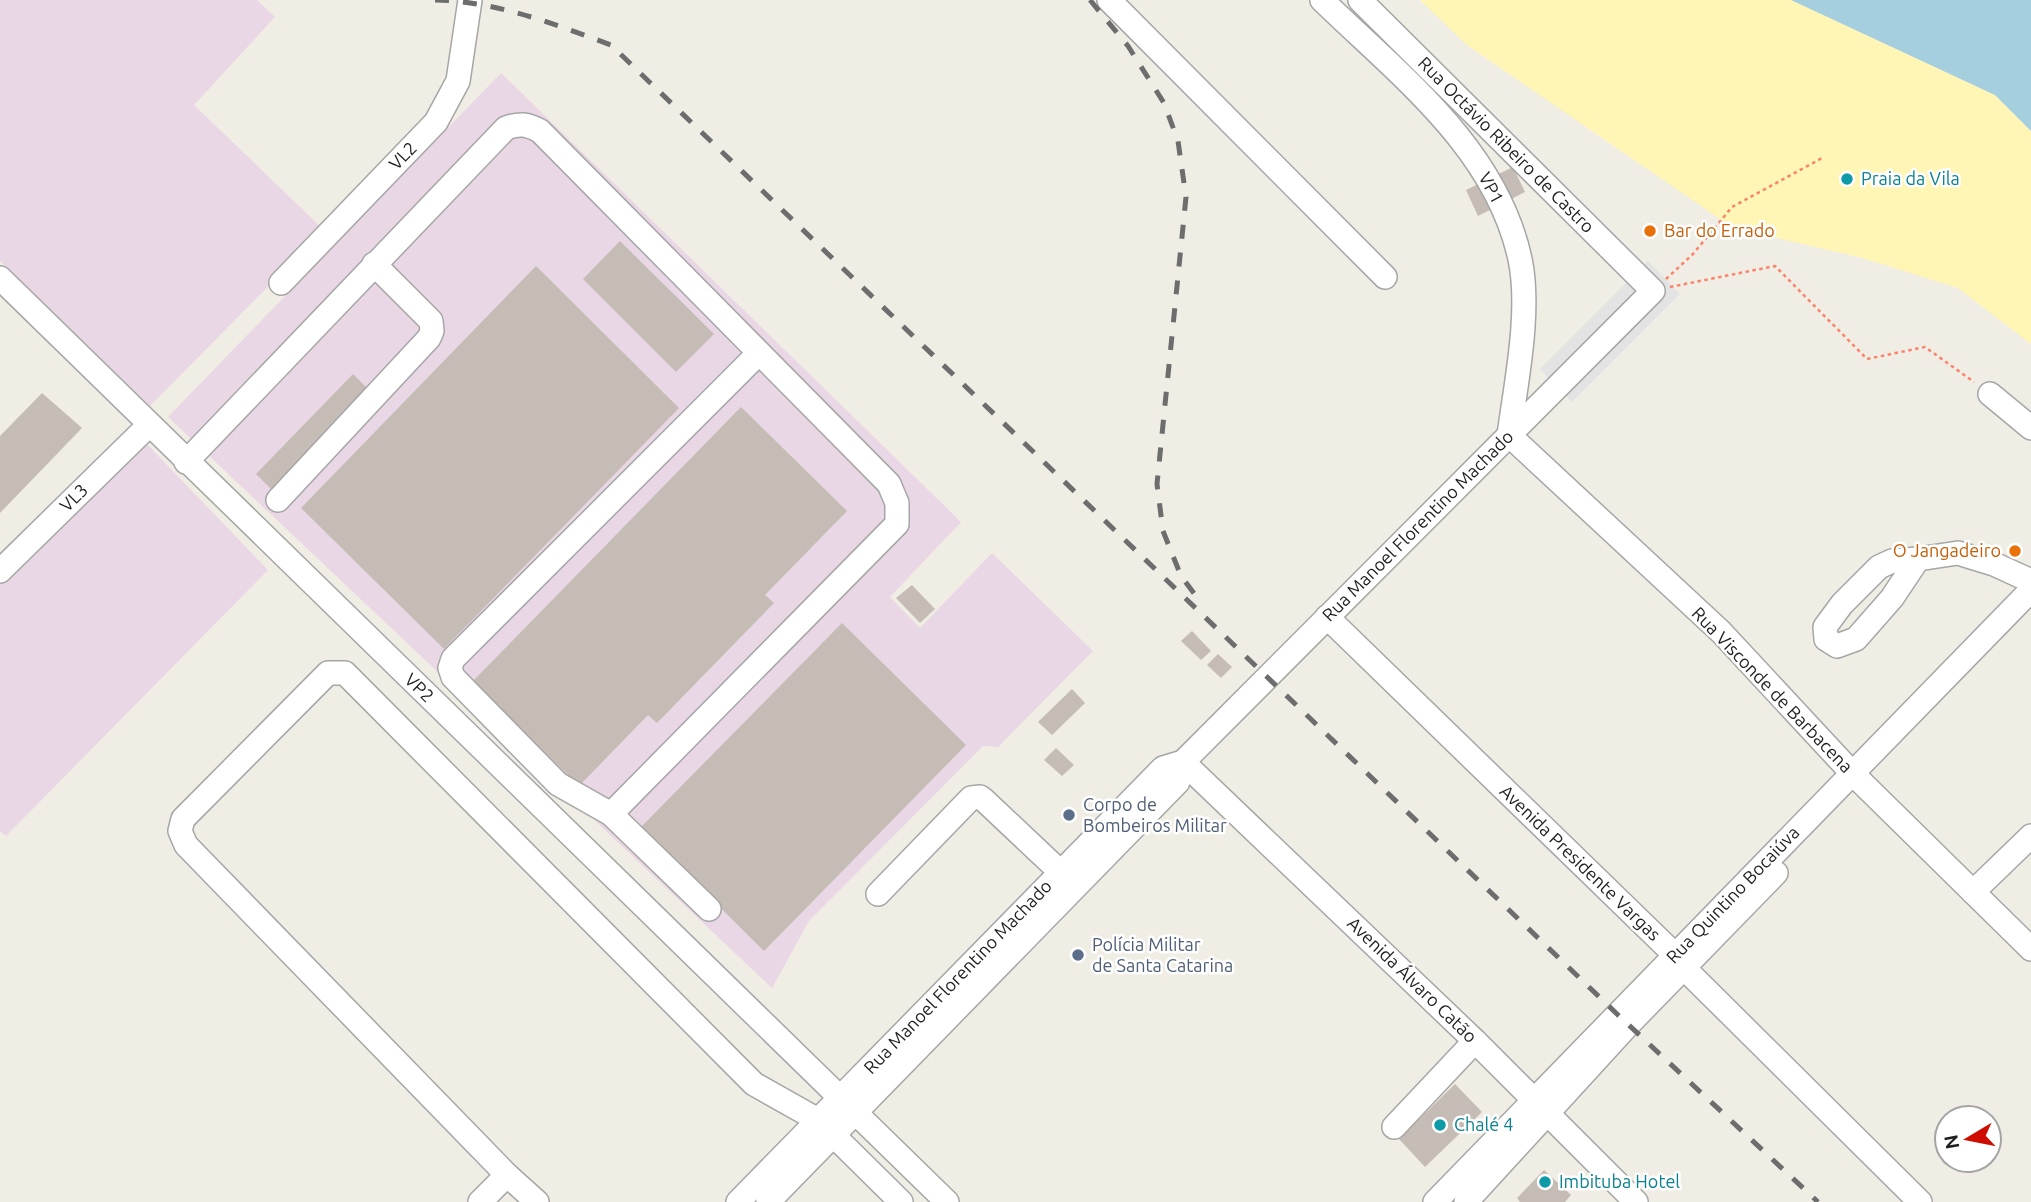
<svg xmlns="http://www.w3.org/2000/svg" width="2031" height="1202" viewBox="0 0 2031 1202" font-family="Ubuntu,sans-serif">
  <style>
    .industrial { fill: #e9d7e5 }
    .sand { fill: #fff5b4 }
    .parking { fill: #e3e3e3 }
    .water { fill: #a5cede }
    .building { fill: #c5bcb5 }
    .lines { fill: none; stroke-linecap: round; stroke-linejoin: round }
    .minor-casing { stroke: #a6a6a6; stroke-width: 26 }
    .path { stroke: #fb836b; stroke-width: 2.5; stroke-dasharray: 3.5 3.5; stroke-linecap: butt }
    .minor { stroke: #fff; stroke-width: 23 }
    .rail { stroke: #6d6d6d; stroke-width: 5; stroke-dasharray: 14 14; stroke-linecap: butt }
    .culture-dot { fill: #0f9aa8; stroke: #fff; stroke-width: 2.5 }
    .food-dot { fill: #e8710a; stroke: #fff; stroke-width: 2.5 }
    .service-dot { fill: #5c6f8a; stroke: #fff; stroke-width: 2.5 }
    .labels { text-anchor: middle; stroke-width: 5; stroke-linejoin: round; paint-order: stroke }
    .street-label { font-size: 18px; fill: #1f1f1f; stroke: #fff }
    .culture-label { font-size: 18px; fill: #0d838f; stroke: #fff; text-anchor: start }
    .food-label { font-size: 18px; fill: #c56008; stroke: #fff; text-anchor: start }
    .service-label { font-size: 18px; fill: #4e5e75; stroke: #fff; text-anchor: start }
  </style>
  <rect width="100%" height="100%" fill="#f0ede5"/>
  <g class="industrial">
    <path d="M0,0H257L275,17L194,105L324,230L150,406L0,261Z"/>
    <path d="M501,73L961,522L890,597L920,628L992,553L1093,651L998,747L983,746L809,921L772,988L168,417Z"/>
    <path d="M143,440L268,570L6,836L0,831V584Z"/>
  </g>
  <path class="sand" d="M1420,0H1791L1995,95L2031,131V344L1958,288L1859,257L1733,228L1467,45Z"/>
  <path class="parking" d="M1648,261L1680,294L1572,402L1540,369Z"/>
  <path class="water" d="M1791,0H2031V131L1995,95Z"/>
  <g class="building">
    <path d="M1513,167L1525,192L1478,216L1466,190Z"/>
    <path d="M620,241L714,334L676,372L583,279Z"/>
    <path d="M536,266L679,408L444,649L301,508Z"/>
    <path d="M353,374L370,391L273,491L256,474Z"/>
    <path d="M42,393L82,428L0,513V436Z"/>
    <path d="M741,407L847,511L765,595L774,603L657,723L648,715L579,786L473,681Z"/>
    <path d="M912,585L935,609L920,623L896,598Z"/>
    <path d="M842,623L966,745L764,951L640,828Z"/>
    <path d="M1192,631L1211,651L1201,660L1181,641Z"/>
    <path d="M1218,654L1232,667L1221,678L1207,665Z"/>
    <path d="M1072,689L1085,703L1052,735L1038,722Z"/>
    <path d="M1056,748L1074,765L1062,776L1044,760Z"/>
    <path d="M1455,1084L1482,1112L1425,1167L1399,1139Z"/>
    <path d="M1544,1170L1571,1195L1565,1202H1520L1517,1198Z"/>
  </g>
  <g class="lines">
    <g class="minor-casing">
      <g id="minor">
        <path d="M1109,0L1385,277"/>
        <path d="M1322,0C1399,75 1496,148 1520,259C1531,311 1516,383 1509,435"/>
        <path d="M0,278L947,1202"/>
        <path d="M281,283L436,122L458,81L470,0"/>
        <path d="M1990,394L2031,428"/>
        <path d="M1509,435L1721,632L1852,773L2031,949"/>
        <path d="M186,462L506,128C520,123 527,124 540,131L889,484L897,503V524L611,814L709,909"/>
        <path d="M278,500L429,338L432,331L431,321L374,264"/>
        <path d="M1918,559L1892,598L1856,639L1837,646L1826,639L1825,627L1842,604L1879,567L1892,561L1918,559L1958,553L1994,564L2031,581"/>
        <path d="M0,571L149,425"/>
        <path d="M1327,617L1675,955L1684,968L1920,1202"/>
        <path d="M1183,762L1475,1041L1636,1202"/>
        <path d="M611,814L558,784L453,677L450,668L453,659L759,353"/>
        <path d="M1973,892L2031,836"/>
        <path d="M878,894L971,798L980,797L984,800L1071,882"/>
        <path d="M1394,1127L1475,1041"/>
        <path d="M480,1202L507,1175"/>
        <path d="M537,1202L507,1175L186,845L180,831L183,819L328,673H345L754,1084L818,1120L901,1202"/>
        <path d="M738,1202L1163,768L1183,762"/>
        <path d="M768,1202L1178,782L1183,762L1653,291L1360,0"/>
        <path d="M1435,1202L2031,590"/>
        <path d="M1466,1202L1629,1024L1776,873"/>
      </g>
    </g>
    <g class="path">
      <path d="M1666,279L1693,254L1732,207L1824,157"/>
      <path d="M1670,287L1775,266L1867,359L1925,347L1974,382"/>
    </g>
    <use href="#minor" class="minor"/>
    <g class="rail">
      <path d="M435,0C496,1 554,24 611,45L1617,1014L1818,1202"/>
      <path d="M1090,0L1128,46L1164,103L1178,141L1186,197L1157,484L1163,531L1181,576L1196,596"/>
    </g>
  </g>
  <g class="culture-dot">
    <circle cx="1847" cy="179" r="7"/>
    <circle cx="1440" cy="1125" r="7"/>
    <circle cx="1545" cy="1182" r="7"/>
  </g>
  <g class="food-dot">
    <circle cx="1650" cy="231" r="7"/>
    <circle cx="2015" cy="551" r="7"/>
  </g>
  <g class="service-dot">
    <circle cx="1069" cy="815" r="7"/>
    <circle cx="1078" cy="955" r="7"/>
  </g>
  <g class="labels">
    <g class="street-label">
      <text transform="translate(1506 145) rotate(45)" y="6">Rua Octávio Ribeiro de Castro</text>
      <text transform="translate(403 156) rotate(-46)" y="6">VL2</text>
      <text transform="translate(1491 188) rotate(62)" y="6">VP1</text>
      <text transform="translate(74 498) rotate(-45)" y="6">VL3</text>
      <text transform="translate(1418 526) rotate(-45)" y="6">Rua Manoel Florentino Machado</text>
      <text transform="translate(419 688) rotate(44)" y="6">VP2</text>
      <text transform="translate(1772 690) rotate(46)" y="6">Rua Visconde de Barbacena</text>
      <text transform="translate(1580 863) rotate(44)" y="6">Avenida Presidente Vargas</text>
      <text transform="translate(1733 895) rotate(-46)" y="6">Rua Quintino Bocaiúva</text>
      <text transform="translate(958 977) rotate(-46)" y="6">Rua Manoel Florentino Machado</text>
      <text transform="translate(1412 980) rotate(44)" y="6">Avenida Álvaro Catão</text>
    </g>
    <g class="culture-label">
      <text x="1861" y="185">Praia da Vila</text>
      <text x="1454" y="1131">Chalé 4</text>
      <text x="1559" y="1188">Imbituba Hotel</text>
    </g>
    <g class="food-label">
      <text x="1664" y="237">Bar do Errado</text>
      <text x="2001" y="557" text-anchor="end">O Jangadeiro</text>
    </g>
    <g class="service-label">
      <text x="1083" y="811">Corpo de<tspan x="1083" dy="21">Bombeiros Militar</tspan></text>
      <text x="1092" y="951">Polícia Militar<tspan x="1092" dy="21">de Santa Catarina</tspan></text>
    </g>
  </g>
  <g transform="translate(1968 1139) rotate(260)"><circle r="33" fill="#ffffff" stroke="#a5a5a5" stroke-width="2"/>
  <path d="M0-5L12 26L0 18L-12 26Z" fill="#ce0d00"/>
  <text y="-10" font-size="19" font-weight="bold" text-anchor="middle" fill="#1f1f1f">N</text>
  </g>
</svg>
